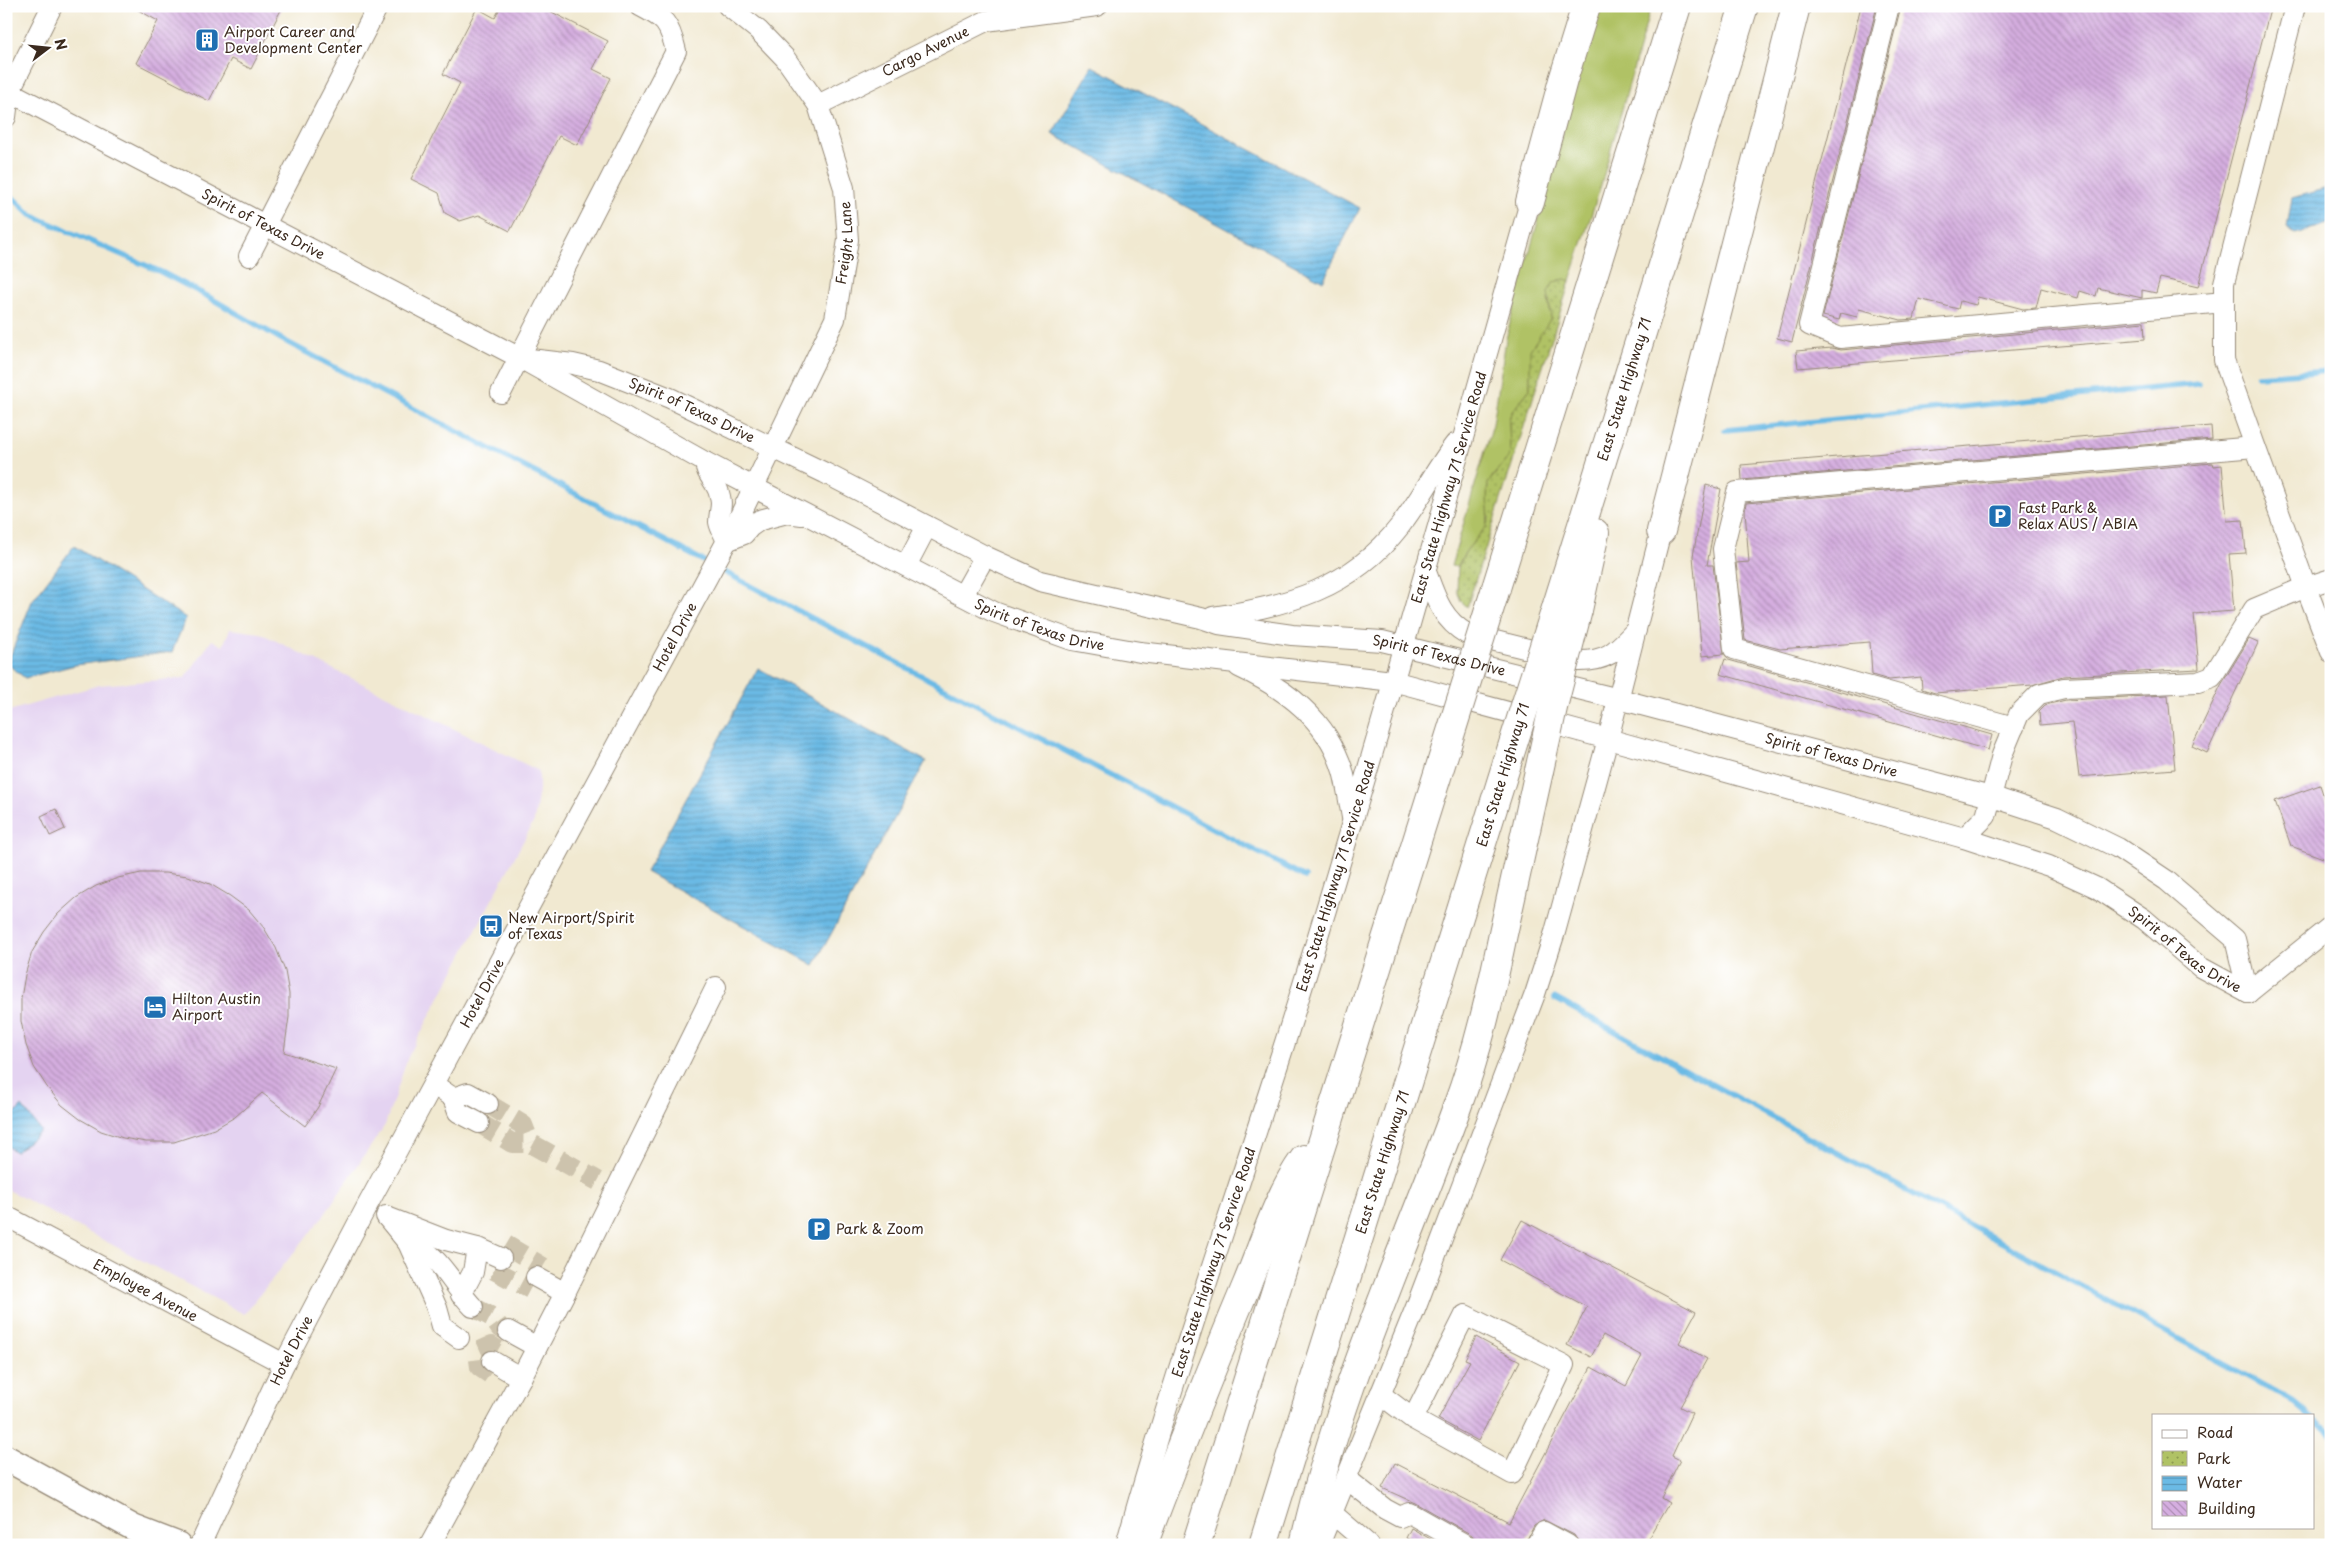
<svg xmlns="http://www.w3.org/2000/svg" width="2337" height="1551" viewBox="0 0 2337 1551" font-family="'Playpen Sans',sans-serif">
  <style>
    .built { fill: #e4d3f1 }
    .grass { fill: #b0c265; stroke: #767642 }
    .park { fill: url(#park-dots); stroke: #767642 }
    .water { fill: url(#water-rules); stroke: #537282 }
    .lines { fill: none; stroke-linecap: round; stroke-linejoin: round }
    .stream { stroke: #6bbae5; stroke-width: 5.5 }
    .building { fill: url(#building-back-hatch) }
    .minor-tunnel { stroke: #cdc3ad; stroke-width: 20; stroke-dasharray: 20 10; stroke-linecap: butt }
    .minor-casing { stroke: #968a78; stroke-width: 22 }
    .major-casing { stroke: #968a78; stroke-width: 28 }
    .highway-casing { stroke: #968a78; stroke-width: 30 }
    .minor { stroke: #fff; stroke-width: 20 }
    .major { stroke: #fff; stroke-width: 25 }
    .highway { stroke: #fff; stroke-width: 28 }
    .highway-bridge-casing { stroke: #968a78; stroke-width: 30; stroke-linecap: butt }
    .highway-bridge { stroke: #fff; stroke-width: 28 }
    .labels { text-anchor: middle; stroke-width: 4; stroke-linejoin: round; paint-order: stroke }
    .poi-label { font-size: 14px; fill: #3b2a1e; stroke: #fff; text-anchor: start }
    .street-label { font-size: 14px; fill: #3b2a1e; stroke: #fff }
  </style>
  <defs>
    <pattern id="park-dots" width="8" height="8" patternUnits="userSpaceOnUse" patternTransform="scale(1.25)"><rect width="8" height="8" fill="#b0c265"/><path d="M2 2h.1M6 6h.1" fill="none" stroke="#909e53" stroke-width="1.8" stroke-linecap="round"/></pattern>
    <pattern id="water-rules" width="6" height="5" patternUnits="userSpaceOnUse" patternTransform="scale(1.25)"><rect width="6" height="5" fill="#6bbae5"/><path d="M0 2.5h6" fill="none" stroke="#5997b9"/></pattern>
    <pattern id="building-back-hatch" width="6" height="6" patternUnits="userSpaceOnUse" patternTransform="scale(1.25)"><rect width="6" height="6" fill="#d5aee0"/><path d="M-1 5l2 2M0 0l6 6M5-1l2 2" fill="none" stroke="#ae8eb5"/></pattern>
  </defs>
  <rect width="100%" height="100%" fill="#fff"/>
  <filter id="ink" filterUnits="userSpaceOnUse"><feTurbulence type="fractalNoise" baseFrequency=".02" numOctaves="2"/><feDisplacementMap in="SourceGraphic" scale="10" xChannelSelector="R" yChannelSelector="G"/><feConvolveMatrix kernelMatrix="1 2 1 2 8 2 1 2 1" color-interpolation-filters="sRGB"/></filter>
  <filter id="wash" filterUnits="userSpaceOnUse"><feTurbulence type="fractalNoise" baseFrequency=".0096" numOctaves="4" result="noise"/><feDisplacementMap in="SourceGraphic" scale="20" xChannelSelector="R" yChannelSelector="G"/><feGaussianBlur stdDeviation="1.12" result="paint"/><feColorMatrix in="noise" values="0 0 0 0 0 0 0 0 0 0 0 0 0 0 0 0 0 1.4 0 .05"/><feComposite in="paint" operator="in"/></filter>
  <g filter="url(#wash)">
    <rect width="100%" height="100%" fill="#f1e9d1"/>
    <path class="built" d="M230,629L260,633L539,771V790L534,821L408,1057L385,1125L325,1214L244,1314L6,1189V705L9,711L99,685L185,678L212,640L223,646Z"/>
    <path class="grass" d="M1595,6H1651L1601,185L1570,281L1559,280L1548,299L1551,318L1530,372V389L1511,413L1509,420L1510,452L1508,458L1492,477L1487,490L1489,510L1486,527L1466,551L1457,567L1451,566L1493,424L1506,339L1514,307L1551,175Z"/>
    <path class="park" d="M1565,279L1570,281L1467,607L1461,601L1457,591L1458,567L1466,551L1486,527L1489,518L1487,499L1488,483L1508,458L1510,452L1509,420L1511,413L1530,389V350L1551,318L1548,292L1554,282Z"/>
    <g class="water">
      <path d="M1092,66L1360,208L1323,281L1052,134Z"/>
      <path d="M2331,187V223L2295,234L2287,228L2292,198Z"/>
      <path d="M74,546L186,618L172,652L75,665L25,678L7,664L32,601Z"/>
      <path d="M758,668L926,761L814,965L646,872Z"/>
      <path d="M22,1106L41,1131L16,1152L6,1146V1115L15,1113Z"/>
    </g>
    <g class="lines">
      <g class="stream">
        <path d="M6,191L31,215L161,272L207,296L281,339L1305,877"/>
        <path d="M2258,376L2331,371"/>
        <path d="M1725,430L2198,384"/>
        <path d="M1554,998L2294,1402L2309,1415"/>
        <path d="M2313,1418L2331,1434"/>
      </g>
    </g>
    <g id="blocks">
      <g class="building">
        <path d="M131,6H283L251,69L231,59L209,101L136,63L158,21Z"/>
        <path d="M501,6H540L608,41L593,69L611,78L577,145L559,136L510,231L479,215L460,221L445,213L439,193L411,179L460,83L443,74L477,8L495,18Z"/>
        <path d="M1861,6H1877L1792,342L1777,338Z"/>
        <path d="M1901,6H2271L2198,287L2160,278L2156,293L2142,290V298L2098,288L2096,296L2080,291L2078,298L2041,288L2036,308L2023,309L1978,297L1976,305L1960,301L1958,309L1919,299L1914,319L1901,320L1859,309L1857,317L1841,313L1839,320L1823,316Z"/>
        <path d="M2144,322L2145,339L1798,368L1796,351L1832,348L1841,350Z"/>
        <path d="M2211,426L2212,439L1742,480L1741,465Z"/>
        <path d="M2213,463L2214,466L2222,465L2227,521L2243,520L2246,553L2229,554L2234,611L2194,614L2199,669L2063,676L2032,685L1935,693L1922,689L1921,677L1889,680L1872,675L1870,642L1780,649L1745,640L1736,563L1749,562L1745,511L1746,503Z"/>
        <path d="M1706,485L1721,489L1707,565H1713L1724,654L1702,656L1693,556Z"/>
        <path d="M2249,639L2258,643L2207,753L2192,746L2221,685Z"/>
        <path d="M1725,659L1992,735L1988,750L1720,674Z"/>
        <path d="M2168,695L2175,769L2079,777L2072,722L2040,725L2039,711L2045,705L2066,700Z"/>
        <path d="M2320,785L2331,818V861L2291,846L2275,801Z"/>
        <path d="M56,809L65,829L50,836L41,816Z"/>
        <path d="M141,873H165L188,876L210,884L230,896L249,910L264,928L276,948L285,971L289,994V1017L284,1052L336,1069L318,1107L305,1126L262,1093L235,1117L214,1129L174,1142H146L123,1138L101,1131L80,1119L62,1105L47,1087L34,1067L26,1045L21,1021V998L25,975L32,952L44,932L58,914L76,898L96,886L118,878Z"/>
        <path d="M1522,1220L1696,1312L1679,1343L1707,1359L1680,1407L1692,1413L1672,1456L1680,1460L1661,1498L1669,1503L1644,1545H1580L1574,1535L1544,1520L1534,1526L1524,1545H1478L1472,1535L1415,1503L1382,1488L1395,1463L1509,1522L1591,1367L1626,1386L1642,1356L1603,1335L1591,1357L1567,1345L1587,1307L1500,1260Z"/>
        <path d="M1476,1337L1520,1361L1478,1441L1438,1419L1470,1361L1465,1359Z"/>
        <path d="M1411,1528L1441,1545H1420L1406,1538Z"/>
      </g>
    </g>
  </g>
  <g filter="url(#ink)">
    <use href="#blocks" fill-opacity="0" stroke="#968a78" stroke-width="1"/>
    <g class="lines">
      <g class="minor-tunnel">
        <path d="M488,1104L523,1125L530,1143"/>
        <path d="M479,1123L512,1143H530L598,1181"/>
        <path d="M506,1245L543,1267"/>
        <path d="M494,1270L530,1289"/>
        <path d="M473,1307L492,1317L500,1328L508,1331"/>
        <path d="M490,1374L480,1367L478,1352L491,1346L498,1350"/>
      </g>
      <g class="minor-casing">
        <g id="minor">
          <path d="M1889,6L1809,325L1840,338L2224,302"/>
          <path d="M2295,6L2224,283V360L2306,587L2331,579"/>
          <path id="s1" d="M6,90L520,358L705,462L994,612L1072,640L1140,652L1393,681L1608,739L1964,838L2049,866L2097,888L2144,919L2200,967L2248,993"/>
          <path id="s2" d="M818,105L986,21L1097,6"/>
          <path d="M6,117L9,92L52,6"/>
          <path d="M249,256L378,6"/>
          <path id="s3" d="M530,359L573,364L599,370L670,398L825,473L985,556L1040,581L1201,618L1219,624L1292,635L1382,641L1619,699L2002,800L2057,818L2118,848L2166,880L2235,939L2248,993"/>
          <path d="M501,393L676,51C669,22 665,19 640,6"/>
          <path d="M705,462C705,472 714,480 718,490C724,506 719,509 719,522C720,528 725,536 727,541"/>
          <path d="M729,540L744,534L750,527L760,520L787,513L802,515"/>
          <path d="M906,566L927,526"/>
          <path d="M1425,569C1435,596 1441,619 1467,634L1577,661C1607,662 1616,651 1636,630"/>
          <path d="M963,595L985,556"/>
          <path d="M1213,617C1287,606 1351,589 1400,526C1420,500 1435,470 1455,444"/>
          <path d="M1239,667C1286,689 1327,719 1343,771C1347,786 1349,802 1352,817"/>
          <path d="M2014,727L1734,649L1723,549L1737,492L2255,447"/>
          <path d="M1964,838L1986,816L2002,755L2019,714L2039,694L2064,688L2198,682L2212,677L2254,609L2306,587L2331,652"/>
          <path d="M2248,993L2331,926"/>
          <path d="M433,1084L453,1098L458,1112L479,1123"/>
          <path d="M453,1098L468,1093L488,1104"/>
          <path id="s4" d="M6,1216L284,1364"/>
          <path d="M386,1216L408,1243L437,1308L442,1326L459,1338"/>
          <path d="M387,1217L446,1240L481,1249L501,1258"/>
          <path d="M408,1243C435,1247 454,1288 473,1307"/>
          <path d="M536,1277L565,1293"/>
          <path d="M461,1295L473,1272L477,1248"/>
          <path d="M508,1331L537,1347"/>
          <path d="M492,1361L521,1378"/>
          <path d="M1380,1394L1413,1419L1512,1474L1564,1365L1465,1315L1413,1419"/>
          <path d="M1347,1479L1385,1509L1400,1517L1409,1513L1466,1545"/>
          <path d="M1333,1514L1369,1545"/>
          <path id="s5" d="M200,1545L284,1364L367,1206L735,526L835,319L848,240L844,188L818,105L785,58L758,30L728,6"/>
          <path d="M430,1545L521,1378L565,1293L716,987"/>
          <path id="s6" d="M1126,1545C1177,1362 1242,1182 1298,1001C1380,736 1454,469 1530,202"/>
          <path d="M1319,1545L1416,1307L1535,994L1555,932L1608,739L1661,531"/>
          <path d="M1536,1545L1544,1532L1568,1545"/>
        </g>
      </g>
      <g class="major-casing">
        <path id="major" d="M6,1458L134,1528L178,1545"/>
      </g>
      <g class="highway-casing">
        <g id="highway">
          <path d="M1530,202L1563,80L1586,6"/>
          <path d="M1661,531L1796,6"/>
          <path d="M1496,588L1677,6"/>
          <path id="s7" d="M1557,605L1744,6"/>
          <path d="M1578,610L1595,533"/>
          <path d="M1143,1545C1176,1457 1211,1370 1247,1284C1264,1243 1278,1195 1304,1159"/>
          <path d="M1196,1545L1446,748"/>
          <path id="s8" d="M1263,1545L1507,763"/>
          <path d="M1304,1545C1337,1395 1405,1250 1457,1107C1478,1051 1491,992 1503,934C1515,880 1527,825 1539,771"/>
        </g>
      </g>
      <use href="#minor" class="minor"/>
      <use href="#major" class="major"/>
      <use href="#highway" class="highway"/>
      <g class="highway-bridge-casing">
        <g id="highway-bridge">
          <path d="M1446,748L1496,588"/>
          <path d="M1507,763L1557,605"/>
          <path d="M1539,771L1554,703L1578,610"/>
        </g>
      </g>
      <use href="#highway-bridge" class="highway-bridge"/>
    </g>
  </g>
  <defs>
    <g id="building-square" transform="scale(1.25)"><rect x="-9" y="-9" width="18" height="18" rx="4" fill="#1f6fb2" stroke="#fff"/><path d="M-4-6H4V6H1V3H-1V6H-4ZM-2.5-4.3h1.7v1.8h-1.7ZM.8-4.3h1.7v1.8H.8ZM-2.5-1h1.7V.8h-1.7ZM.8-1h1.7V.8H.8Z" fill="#fff"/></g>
    <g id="parking-square" transform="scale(1.25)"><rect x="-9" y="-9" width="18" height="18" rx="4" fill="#1f6fb2" stroke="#fff"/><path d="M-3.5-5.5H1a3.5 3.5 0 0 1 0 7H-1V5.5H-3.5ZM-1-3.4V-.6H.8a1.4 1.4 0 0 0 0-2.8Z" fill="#fff"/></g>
    <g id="bus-square" transform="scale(1.25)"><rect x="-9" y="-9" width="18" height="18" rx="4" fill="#1f6fb2" stroke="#fff"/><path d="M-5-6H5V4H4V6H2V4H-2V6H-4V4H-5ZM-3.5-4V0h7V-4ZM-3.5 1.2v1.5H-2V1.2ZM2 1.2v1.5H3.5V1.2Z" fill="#fff"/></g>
    <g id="hotel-square" transform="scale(1.25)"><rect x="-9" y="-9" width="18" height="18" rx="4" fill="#1f6fb2" stroke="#fff"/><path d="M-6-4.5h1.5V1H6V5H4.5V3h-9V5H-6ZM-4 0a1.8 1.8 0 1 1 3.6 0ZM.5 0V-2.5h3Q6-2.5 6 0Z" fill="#fff"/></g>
  </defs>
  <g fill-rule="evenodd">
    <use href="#building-square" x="207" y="40"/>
    <use href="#parking-square" x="2000" y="516"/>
    <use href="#bus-square" x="491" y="926"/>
    <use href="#hotel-square" x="155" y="1007"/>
    <use href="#parking-square" x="819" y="1229"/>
  </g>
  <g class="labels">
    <g class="poi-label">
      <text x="224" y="37">Airport Career and<tspan x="224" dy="16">Development Center</tspan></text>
      <text x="2018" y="513">Fast Park &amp;<tspan x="2018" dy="16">Relax AUS / ABIA</tspan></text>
      <text x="508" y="923">New Airport/Spirit<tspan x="508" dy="16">of Texas</tspan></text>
      <text x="172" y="1004">Hilton Austin<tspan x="172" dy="16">Airport</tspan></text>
      <text x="836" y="1234">Park &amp; Zoom</text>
    </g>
    <g class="street-label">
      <text dy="5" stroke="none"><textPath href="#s2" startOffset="120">Cargo Avenue</textPath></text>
      <text dy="5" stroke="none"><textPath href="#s1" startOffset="290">Spirit of Texas Drive</textPath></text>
      <text dy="5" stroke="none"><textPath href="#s5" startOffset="1458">Freight Lane</textPath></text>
      <text dy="5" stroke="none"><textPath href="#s7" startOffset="226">East State Highway 71</textPath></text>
      <text dy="5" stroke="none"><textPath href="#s3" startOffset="171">Spirit of Texas Drive</textPath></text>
      <text dy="5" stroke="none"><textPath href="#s6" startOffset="1106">East State Highway 71 Service Road</textPath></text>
      <text dy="5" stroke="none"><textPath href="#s1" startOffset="1165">Spirit of Texas Drive</textPath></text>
      <text dy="5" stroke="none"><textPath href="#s5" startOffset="1025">Hotel Drive</textPath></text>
      <text dy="5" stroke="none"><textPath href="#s3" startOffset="966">Spirit of Texas Drive</textPath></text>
      <text dy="5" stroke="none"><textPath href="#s3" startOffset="1371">Spirit of Texas Drive</textPath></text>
      <text transform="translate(1503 775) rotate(-73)" y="5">East State Highway 71</text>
      <text dy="5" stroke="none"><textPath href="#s6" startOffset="701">East State Highway 71 Service Road</textPath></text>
      <text dy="5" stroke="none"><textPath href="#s1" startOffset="2366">Spirit of Texas Drive</textPath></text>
      <text dy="5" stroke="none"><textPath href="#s5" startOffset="620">Hotel Drive</textPath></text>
      <text dy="5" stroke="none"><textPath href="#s8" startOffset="401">East State Highway 71</textPath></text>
      <text dy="5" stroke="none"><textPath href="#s6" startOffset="296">East State Highway 71 Service Road</textPath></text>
      <text dy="5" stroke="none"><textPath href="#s4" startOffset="158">Employee Avenue</textPath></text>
      <text dy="5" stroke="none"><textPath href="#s5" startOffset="215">Hotel Drive</textPath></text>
    </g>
  </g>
  <rect width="2337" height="1551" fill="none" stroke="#fff" stroke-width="25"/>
  <rect x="2152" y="1414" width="162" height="115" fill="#ffffff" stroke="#b1aaa5"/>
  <rect x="2162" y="1430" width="25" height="8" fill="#ffffff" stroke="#b1aaa5"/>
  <text x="2197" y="1438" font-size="15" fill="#3b2a1e">Road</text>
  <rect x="2162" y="1451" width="25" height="15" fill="url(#park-dots)" stroke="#b1aaa5"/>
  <text x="2197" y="1464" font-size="15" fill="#3b2a1e">Park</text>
  <rect x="2162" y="1476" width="25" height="15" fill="url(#water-rules)" stroke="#b1aaa5"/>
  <text x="2197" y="1488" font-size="15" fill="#3b2a1e">Water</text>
  <rect x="2162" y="1501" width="25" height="15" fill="url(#building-back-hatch)" stroke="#b1aaa5"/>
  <text x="2197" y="1514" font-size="15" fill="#3b2a1e">Building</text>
  <g transform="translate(48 48) rotate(74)" stroke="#ffffff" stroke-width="4" paint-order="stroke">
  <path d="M0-4L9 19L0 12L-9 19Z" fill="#3b2a1e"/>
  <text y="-8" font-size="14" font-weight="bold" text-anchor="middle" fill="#3b2a1e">N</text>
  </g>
</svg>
